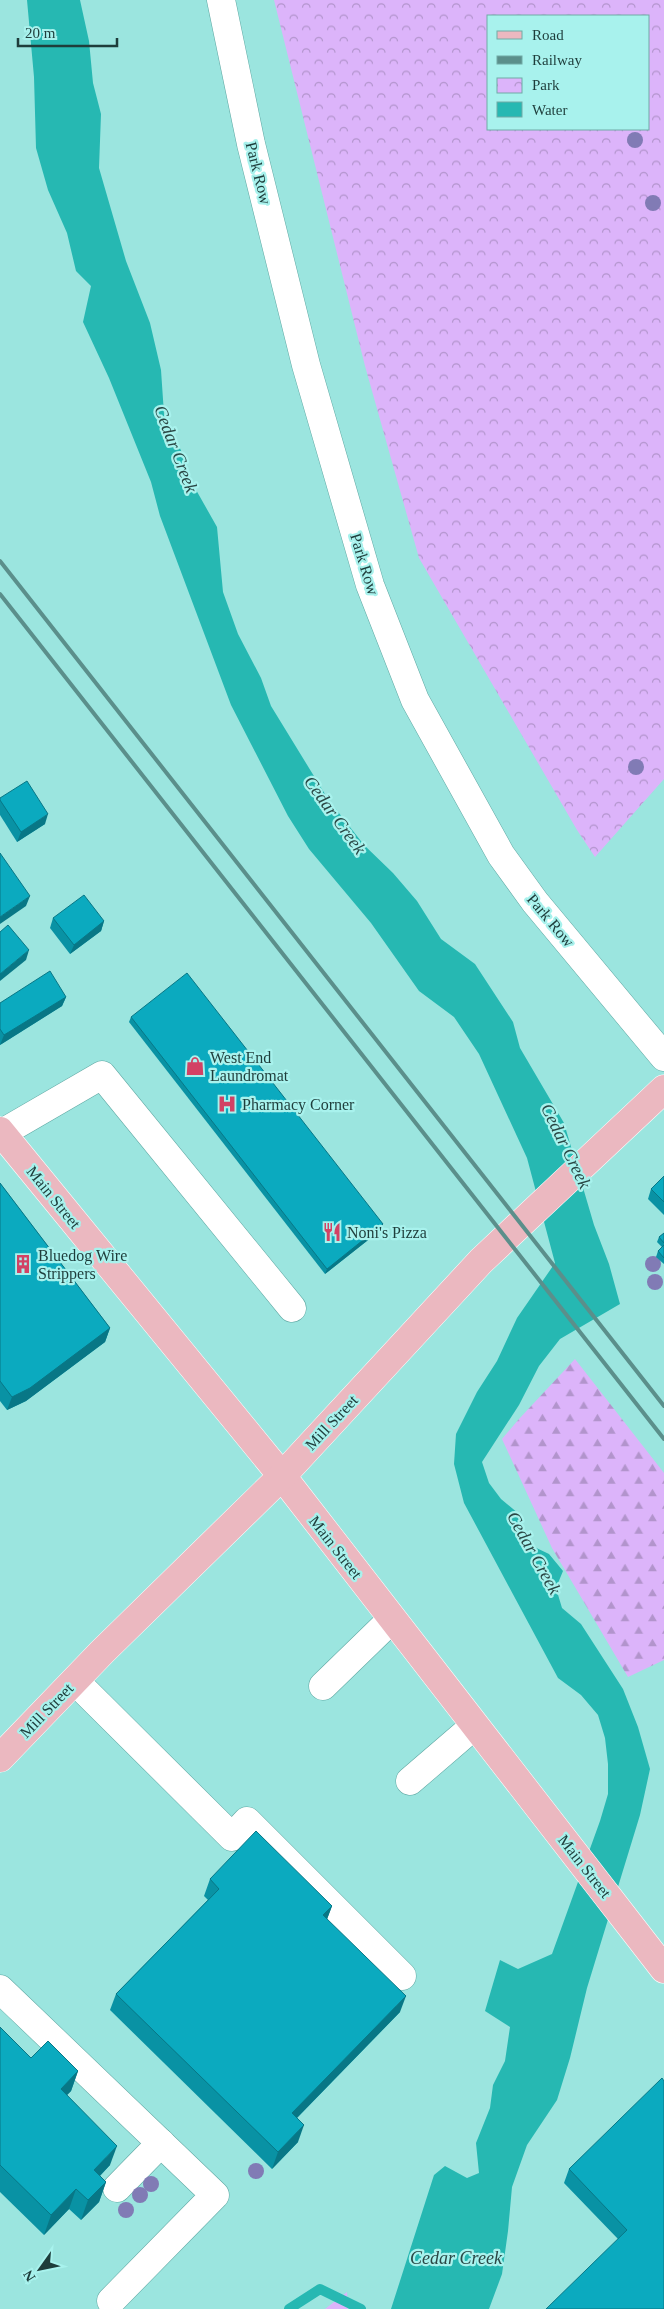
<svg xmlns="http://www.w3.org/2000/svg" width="664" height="2309" viewBox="0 0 664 2309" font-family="Georgia,serif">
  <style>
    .grass { fill: #dcb4fa }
    .forest { fill: url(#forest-firs) }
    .park { fill: url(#park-crowns); fill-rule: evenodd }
    .water { fill: #26b8b2 }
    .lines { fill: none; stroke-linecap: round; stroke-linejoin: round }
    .stream { stroke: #26b8b2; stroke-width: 10 }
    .minor-casing { stroke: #5fa8a3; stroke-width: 29 }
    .major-casing { stroke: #fff; stroke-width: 29 }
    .minor { stroke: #fff; stroke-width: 28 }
    .major { stroke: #ebb8c0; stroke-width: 28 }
    .rail { stroke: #5b8f8b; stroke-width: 4 }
    .tree { fill: #817bb5 }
    .wall { fill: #0992a4 }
    .shaded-wall { fill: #087786 }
    .building { fill: #0baabf; stroke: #087786 }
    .labels { text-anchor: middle; stroke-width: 4.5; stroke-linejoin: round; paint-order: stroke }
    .street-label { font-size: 16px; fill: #1e3d3b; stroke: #a8f2ed }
    .poi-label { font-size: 16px; fill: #1e3d3b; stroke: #a8f2ed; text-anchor: start }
    .water-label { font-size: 18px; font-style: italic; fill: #2a4745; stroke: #a8f2ed }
  </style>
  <defs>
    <pattern id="forest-firs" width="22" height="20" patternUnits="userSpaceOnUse" patternTransform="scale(1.25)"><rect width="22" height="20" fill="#dcb4fa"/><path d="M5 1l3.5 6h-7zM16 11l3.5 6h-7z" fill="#b294cc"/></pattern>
    <pattern id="park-crowns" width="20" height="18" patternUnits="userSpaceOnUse" patternTransform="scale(1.25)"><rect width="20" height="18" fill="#dcb4fa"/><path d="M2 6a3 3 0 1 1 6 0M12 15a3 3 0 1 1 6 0" fill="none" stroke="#b294cc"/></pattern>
  </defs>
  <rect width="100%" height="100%" fill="#9be5df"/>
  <path class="grass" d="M347,2292L348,2309H325Z"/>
  <path class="forest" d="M575,1359L664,1473V1660L628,1677L552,1548L502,1439L519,1419Z"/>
  <path class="park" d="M274,0H664V779L595,857L577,830L419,558L365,366ZM488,16H648V129H488Z"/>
  <path class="water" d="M27,0H80L89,41L93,83L101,114L99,168L126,261L150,323L161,370L164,414L184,457L191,481L217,527L223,592L238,634L261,678L271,706L328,799L364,845L393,873L417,901L441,939L475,964L513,1022L520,1048L564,1123L594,1225L609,1264L620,1304L560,1339L539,1366L519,1405L482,1462L489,1483L501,1499L519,1514L528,1544L549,1554L563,1571L556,1588L562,1608L581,1624L623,1689L638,1727L650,1769L640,1815L587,1988L570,2058L557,2100L527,2145L512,2187L508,2231L502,2274L489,2309H391L434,2175L445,2166L467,2178L479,2173L476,2143L490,2108L493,2085L505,2061L510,2027L485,2011L500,1960L518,1969L552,1954L600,1821L608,1794V1764L605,1738L598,1715L581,1695L558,1678L464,1503L454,1464L456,1434L477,1392L497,1361L517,1318L555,1263L527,1158L479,1054L454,1017L419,991L371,923L309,849L288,816L231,705L160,516L151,482L109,378L83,322L91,286L76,271L67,233L48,190L36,148L34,77Z"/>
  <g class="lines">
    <path class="stream" d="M289,2309L320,2289L361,2309"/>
    <g class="minor-casing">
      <g id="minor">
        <path d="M221,0L251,144L306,365L370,585L415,700L501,855L535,902L664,1057"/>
        <path d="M2,1133L102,1075L292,1308"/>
        <path d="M75,1681L232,1837L247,1821L402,1976"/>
        <path d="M323,1686L392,1619"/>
        <path d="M410,1781L474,1726"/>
        <path d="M0,1989L215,2195L111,2301"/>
        <path d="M117,2188L161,2143"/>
      </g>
    </g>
    <g class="major-casing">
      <g id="major">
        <path d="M0,1131L282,1476L664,1969"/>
        <path d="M0,1758L102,1652L282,1476L481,1261L664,1089"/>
      </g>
    </g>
    <use href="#minor" class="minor"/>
    <use href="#major" class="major"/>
    <g class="rail">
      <path d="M0,561L664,1406"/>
      <path d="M0,594L664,1439"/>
    </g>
  </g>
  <g class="tree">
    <circle cx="635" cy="140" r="8"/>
    <circle cx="653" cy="203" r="8"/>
    <circle cx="636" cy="767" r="8"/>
    <circle cx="653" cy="1264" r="8"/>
    <circle cx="655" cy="1282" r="8"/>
    <circle cx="256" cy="2171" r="8"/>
    <circle cx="151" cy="2184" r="8"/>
    <circle cx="140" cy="2195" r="8"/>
    <circle cx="126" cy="2210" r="8"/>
  </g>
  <g class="wall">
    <path d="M0,798L45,824L17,842L0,815Z"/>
    <path d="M53,918L104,921L101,931L70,954L50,928Z"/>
    <path d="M66,997L62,1006L0,1045V1003Z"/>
    <path d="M131,1017L383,1224L382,1229L325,1274L129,1022Z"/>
    <path d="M664,1176V1215L648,1199L651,1189Z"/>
    <path d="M0,1183L110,1328L105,1342L26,1401L7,1410L0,1401Z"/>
    <path d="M664,1233V1264L656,1257L658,1251L662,1247L657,1242L659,1237Z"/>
    <path d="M210,1879L332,1906L327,1919L400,2012L297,2118L298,2142L272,2169L110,2010L116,1994L208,1900L204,1896Z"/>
    <path d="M0,2027L31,2058L78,2071L71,2091L67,2095L110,2165L100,2176L106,2182L99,2202L81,2220L69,2209L44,2235L0,2192Z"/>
    <path d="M664,2081V2309L618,2239L564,2183L569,2169Z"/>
  </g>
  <g class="shaded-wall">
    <path d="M48,814L45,824L17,842L21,832Z"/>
    <path d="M30,896L26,906L0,924V917Z"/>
    <path d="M104,921L101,931L70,954L74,945Z"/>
    <path d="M29,950L26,960L0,981V974Z"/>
    <path d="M66,997L62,1006L0,1045L4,1035Z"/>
    <path d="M383,1224L382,1229L325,1274L327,1269Z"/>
    <path d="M110,1328L105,1342L26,1401L7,1410L12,1397Z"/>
    <path d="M332,1906L326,1922L323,1915Z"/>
    <path d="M406,1996L400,2012L286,2129L292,2113Z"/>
    <path d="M78,2071L71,2091L53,2109L61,2089Z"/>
    <path d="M304,2125L298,2142L272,2169L278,2152Z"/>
    <path d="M117,2146L110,2165L87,2189L94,2170Z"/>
    <path d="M106,2182L99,2202L81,2220L88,2200Z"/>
    <path d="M76,2189L69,2209L44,2235L51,2215Z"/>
  </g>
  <g class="building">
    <path d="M27,781L48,814L21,832L0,800V798Z"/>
    <path d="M0,853L30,896L0,917Z"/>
    <path d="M84,895L104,921L74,945L53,918Z"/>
    <path d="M8,925L29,950L0,974V932Z"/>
    <path d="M50,971L66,997L4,1035L0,1029V1003Z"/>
    <path d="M187,973L383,1224L327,1269L131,1017Z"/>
    <path d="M664,1176V1202L651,1189Z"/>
    <path d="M0,1183L110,1328L30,1388L12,1397L0,1381Z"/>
    <path d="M664,1233V1243L659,1237Z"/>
    <path d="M664,1245V1258L658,1251Z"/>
    <path d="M256,1831L332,1906L323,1915L406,1996L292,2113L304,2125L278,2152L116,1994L219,1889L210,1879Z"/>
    <path d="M0,2027L31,2058L48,2041L78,2071L61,2089L117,2146L94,2170L106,2182L88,2200L76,2189L51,2215L0,2165Z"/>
    <path d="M662,2078L664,2081V2309H546L627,2230L569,2169Z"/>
  </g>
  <defs>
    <g id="shop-bare" transform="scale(1.5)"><path d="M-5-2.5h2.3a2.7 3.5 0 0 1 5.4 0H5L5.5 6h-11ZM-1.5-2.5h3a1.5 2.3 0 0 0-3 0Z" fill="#d24265" stroke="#a8f2ed" stroke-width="2.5" paint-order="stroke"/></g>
    <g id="hospital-bare" transform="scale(1.5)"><path d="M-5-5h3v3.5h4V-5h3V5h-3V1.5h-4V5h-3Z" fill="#d24265" stroke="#a8f2ed" stroke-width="2.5" paint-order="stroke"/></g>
    <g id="restaurant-bare" transform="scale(1.5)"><path d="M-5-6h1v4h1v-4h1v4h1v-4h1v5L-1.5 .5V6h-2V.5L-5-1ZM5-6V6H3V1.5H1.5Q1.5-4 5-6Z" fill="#d24265" stroke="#a8f2ed" stroke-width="2.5" paint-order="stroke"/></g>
    <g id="building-bare" transform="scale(1.5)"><path d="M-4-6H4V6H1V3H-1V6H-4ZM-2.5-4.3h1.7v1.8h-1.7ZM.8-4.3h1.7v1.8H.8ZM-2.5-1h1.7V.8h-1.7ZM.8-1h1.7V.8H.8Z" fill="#d24265" stroke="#a8f2ed" stroke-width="2.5" paint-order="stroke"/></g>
  </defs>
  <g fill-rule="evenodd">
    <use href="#shop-bare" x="195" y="1066"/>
    <use href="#hospital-bare" x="227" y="1104"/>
    <use href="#restaurant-bare" x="332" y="1232"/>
    <use href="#building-bare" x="23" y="1264"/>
  </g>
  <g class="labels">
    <g class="street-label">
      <text transform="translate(259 173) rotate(76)" y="6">Park Row</text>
      <text transform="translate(365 564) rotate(73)" y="6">Park Row</text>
      <text transform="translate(551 920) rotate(50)" y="6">Park Row</text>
      <text transform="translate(54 1197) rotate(51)" y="6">Main Street</text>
      <text transform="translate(331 1422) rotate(-47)" y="6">Mill Street</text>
      <text transform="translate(336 1547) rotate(52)" y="6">Main Street</text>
      <text transform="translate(46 1710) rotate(-46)" y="6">Mill Street</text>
      <text transform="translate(585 1866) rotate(52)" y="6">Main Street</text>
    </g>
    <g class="poi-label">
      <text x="210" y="1063">West End<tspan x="210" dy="18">Laundromat</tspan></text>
      <text x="242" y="1110">Pharmacy Corner</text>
      <text x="347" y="1238">Noni's Pizza</text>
      <text x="38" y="1261">Bluedog Wire<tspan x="38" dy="18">Strippers</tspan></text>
    </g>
    <g class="water-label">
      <text transform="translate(176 449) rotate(69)" y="6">Cedar Creek</text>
      <text transform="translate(335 815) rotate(54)" y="6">Cedar Creek</text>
      <text transform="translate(566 1146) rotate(64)" y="6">Cedar Creek</text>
      <text transform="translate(534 1553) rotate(61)" y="6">Cedar Creek</text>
      <text x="456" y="2264">Cedar Creek</text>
    </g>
  </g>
  <rect x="487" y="15" width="162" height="115" fill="#a8f2ed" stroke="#71aaa6"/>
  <rect x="497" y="31" width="25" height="8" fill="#ebb8c0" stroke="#71aaa6"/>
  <text x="532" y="40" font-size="15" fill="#1e3d3b">Road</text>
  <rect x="497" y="56" width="25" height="8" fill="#5b8f8b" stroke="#71aaa6"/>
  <text x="532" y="65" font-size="15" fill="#1e3d3b">Railway</text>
  <rect x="497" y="78" width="25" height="15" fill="url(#park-crowns)" stroke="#71aaa6"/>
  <text x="532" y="90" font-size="15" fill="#1e3d3b">Park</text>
  <rect x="497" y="102" width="25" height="15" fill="#26b8b2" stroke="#71aaa6"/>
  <text x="532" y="115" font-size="15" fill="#1e3d3b">Water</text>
  <g transform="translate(40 2269) rotate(237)" stroke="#a8f2ed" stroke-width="4" paint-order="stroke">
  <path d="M0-4L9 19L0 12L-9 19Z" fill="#1e3d3b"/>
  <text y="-8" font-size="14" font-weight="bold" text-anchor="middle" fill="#1e3d3b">N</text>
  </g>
  <path d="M18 38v8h99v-8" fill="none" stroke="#1e3d3b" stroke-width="2.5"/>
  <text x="25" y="38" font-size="15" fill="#1e3d3b" stroke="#a8f2ed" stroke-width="4" paint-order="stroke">20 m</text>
</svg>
